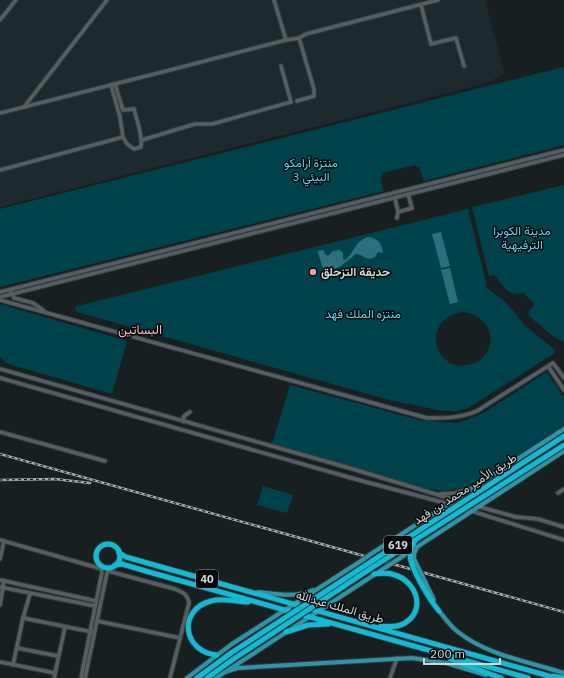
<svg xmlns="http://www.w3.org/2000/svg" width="564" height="678" viewBox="0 0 564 678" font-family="'IBM Plex Sans',Vazirmatn,sans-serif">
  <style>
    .built { fill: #1c2a2e }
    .green { fill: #00424c; fill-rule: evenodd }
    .water { fill: #2b707d }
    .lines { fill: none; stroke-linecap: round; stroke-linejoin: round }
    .minor-casing { stroke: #353a3c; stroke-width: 5.5 }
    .major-casing { stroke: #353a3c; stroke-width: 6 }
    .highway-casing { stroke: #353a3c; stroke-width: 7 }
    .minor { stroke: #555e60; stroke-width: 3.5 }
    .major { stroke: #2d95a6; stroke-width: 4 }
    .highway { stroke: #13bad4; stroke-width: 5 }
    .rail-casing { stroke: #a7acad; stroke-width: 2.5 }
    .rail { stroke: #060909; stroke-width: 1; stroke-dasharray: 3; stroke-linecap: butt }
    .major-bridge-casing { stroke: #353a3c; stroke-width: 6; stroke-linecap: butt }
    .highway-bridge-casing { stroke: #353a3c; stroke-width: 7; stroke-linecap: butt }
    .major-bridge { stroke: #2d95a6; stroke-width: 4 }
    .highway-bridge { stroke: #13bad4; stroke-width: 5 }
    .poi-dot { fill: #f39aaa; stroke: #060909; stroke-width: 1.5 }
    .labels { text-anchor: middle; stroke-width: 3; stroke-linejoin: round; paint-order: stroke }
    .shield { fill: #060909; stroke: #949899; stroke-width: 1 }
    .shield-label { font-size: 11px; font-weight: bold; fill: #d1d6d7 }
    .park-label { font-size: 12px; fill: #57dbf5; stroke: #060909 }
    .poi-label { font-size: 12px; font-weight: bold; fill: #d1d6d7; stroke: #060909; text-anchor: start }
    .street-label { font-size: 12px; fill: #d1d6d7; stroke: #060909 }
    .neighbourhood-label { font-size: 13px; fill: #f7b3bf; stroke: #060909 }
  </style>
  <rect width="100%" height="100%" fill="#181f21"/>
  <path class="built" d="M0,0H485L505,75L479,85L0,207Z"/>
  <g class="green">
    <path d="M564,67V145L424,181L419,167H417L415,165L382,173V176L380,178L384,191L0,287V209Z"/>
    <path d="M564,185V342L554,337L529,316C527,311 531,308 534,306V303L523,293C506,297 504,285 494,275L489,276L472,207Z"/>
    <path d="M468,209L486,282V287L503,300L516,314L523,324L555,350V353L468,408L457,411H443L389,400L77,312L75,310V308L77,306ZM462,312C481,314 495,328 489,348C486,355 481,361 474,363C438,379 416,321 462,312Z"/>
    <path d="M0,304L127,341L112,394L8,364L0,357Z"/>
    <path d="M547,372L564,397V427L488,477L469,486L446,491L421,488L272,444L290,385L419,420L457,423L469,419L485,412Z"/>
    <path d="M263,486L293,495L287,513L257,505Z"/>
  </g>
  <g class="water">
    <path d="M441,232L450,266L441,268L432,234Z"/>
    <path d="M369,237C379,239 382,244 383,253L378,252L375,257C367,262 364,255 356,254L341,266L330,271L323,268L318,253V251L324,250V253L328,256L333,251L340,250L343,253V259L345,260C354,253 356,239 369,237Z"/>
    <path d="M450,268L458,302L450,304L441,270Z"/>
  </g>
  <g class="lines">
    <g class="minor-casing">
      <g id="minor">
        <path d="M274,0L286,40"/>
        <path d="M421,5L431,44L456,38L464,66"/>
        <path d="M0,20L16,0"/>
        <path d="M111,85L120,117L123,137L127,144L134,149L141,147C143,136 137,121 134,109L123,110L115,84"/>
        <path d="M297,101L314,96V89L299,38"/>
        <path d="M24,107L107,0"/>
        <path d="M0,113L174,69L286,40L299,38L306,34L438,0"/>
        <path d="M142,140L195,124H212L291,102L281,66"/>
        <path d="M0,170L123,137"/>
        <path d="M395,198L398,212L397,218"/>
        <path d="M398,212L412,208L408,194"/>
        <path d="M0,292L564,150"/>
        <path d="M11,292L14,298L33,303L44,311"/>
        <path d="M0,297L564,155"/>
        <path d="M0,300L427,418C445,418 461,418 477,411L553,363L564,378"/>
        <path d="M548,366L564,390"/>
        <path d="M0,369L353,469L455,500L516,517L538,519L564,527"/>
        <path d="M0,378L355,479L449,504L564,540"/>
        <path d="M183,421L184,416L190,412"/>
        <path d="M0,432L105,461"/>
        <path d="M558,493L564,489"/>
        <path d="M440,494L455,493L469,489"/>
        <path d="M0,540L102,569"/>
        <path d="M0,559L4,541"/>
        <path d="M108,571L175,589C182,592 188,594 189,603L170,678"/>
        <path d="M0,580L96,601"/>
        <path d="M0,587L95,606"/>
        <path d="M0,605L4,581"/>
        <path d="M23,618L92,632"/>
        <path d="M97,621L180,638"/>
        <path d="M17,648L58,656"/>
        <path d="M0,662L55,673"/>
        <path d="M13,665L23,618L30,594"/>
        <path d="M54,678L65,627"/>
        <path d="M81,678L102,572L100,564"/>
        <path d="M85,678L107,573L111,567"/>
        <path d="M390,678L397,658"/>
      </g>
    </g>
    <g class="major-casing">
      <g id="major">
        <path d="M374,552L564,429"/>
        <path d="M397,560L564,451"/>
        <path d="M258,592C277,594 295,598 313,590"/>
        <path d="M439,611C445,618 450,626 458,632C487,655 529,662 564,673"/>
        <path d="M225,672L238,668L412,658L446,663L486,675"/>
        <path d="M187,678L232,644L361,561"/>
        <path d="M216,678L383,569"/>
      </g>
    </g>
    <g class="highway-casing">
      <g id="highway">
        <circle cx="108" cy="556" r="12"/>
        <path d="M119,553L126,557L556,678"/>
        <path d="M115,565L122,564L149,572L528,678"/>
        <path d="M374,574C381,573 388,572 395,575C417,582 426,610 405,623C398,627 389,627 381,626"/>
        <path d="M286,632L308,625L328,624"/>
        <path d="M217,655C183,652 177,610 211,601C223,597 236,602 248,602"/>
        <path d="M450,659L501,678"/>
        <path d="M553,676L564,678"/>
        <path d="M197,678L231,653"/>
        <path d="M207,678L235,658"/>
      </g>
    </g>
    <use href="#minor" class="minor"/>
    <use href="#major" class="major"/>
    <use href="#highway" class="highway"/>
    <g class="rail-casing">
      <g id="rail">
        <path d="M0,454L564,612"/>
        <path d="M0,480L55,479L90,483"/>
      </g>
    </g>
    <use href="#rail" class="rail"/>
    <g class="major-bridge-casing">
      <g id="major-bridge">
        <path d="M417,547L414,554V559L434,600"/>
        <path d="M361,561L374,552"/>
        <path d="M383,569L397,560"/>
      </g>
    </g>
    <g class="highway-bridge-casing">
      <g id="highway-bridge">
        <path d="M415,541C413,545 410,549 410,553C409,567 430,600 439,611"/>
        <path d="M231,653L564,436"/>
        <path d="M235,658L373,567L564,445"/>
      </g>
    </g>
    <use href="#major-bridge" class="major-bridge"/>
    <use href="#highway-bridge" class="highway-bridge"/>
  </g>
  <circle class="poi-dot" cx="313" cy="272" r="4"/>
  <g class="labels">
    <g class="shield">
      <rect x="384" y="536" width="28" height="18" rx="3"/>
      <rect x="196" y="570" width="22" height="18" rx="3"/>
    </g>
    <g class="shield-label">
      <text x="398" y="549">619</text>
      <text x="207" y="583">40</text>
    </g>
    <g class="park-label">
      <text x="311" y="167">منتزة أرامكو<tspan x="311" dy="14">البيئي 3</tspan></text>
      <text x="522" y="235">مدينة الكوبرا<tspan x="522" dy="14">الترفيهية</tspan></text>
      <text x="363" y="318">منتزه الملك فهد</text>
    </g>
    <g class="poi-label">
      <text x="321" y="276">حديقة التزحلق</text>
    </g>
    <g class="street-label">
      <text transform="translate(465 489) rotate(-33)" y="4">طريق الأمير محمد بن فهد</text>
      <text transform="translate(340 607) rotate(16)" y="4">طريق الملك عبدالله</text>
    </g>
    <g class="neighbourhood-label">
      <text x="140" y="334">البساتين</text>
    </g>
  </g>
  <path d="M424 658v6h76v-6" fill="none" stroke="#d1d6d7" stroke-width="2"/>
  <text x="430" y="658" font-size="12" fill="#d1d6d7" stroke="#060909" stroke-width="3" paint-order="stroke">200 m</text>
</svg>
